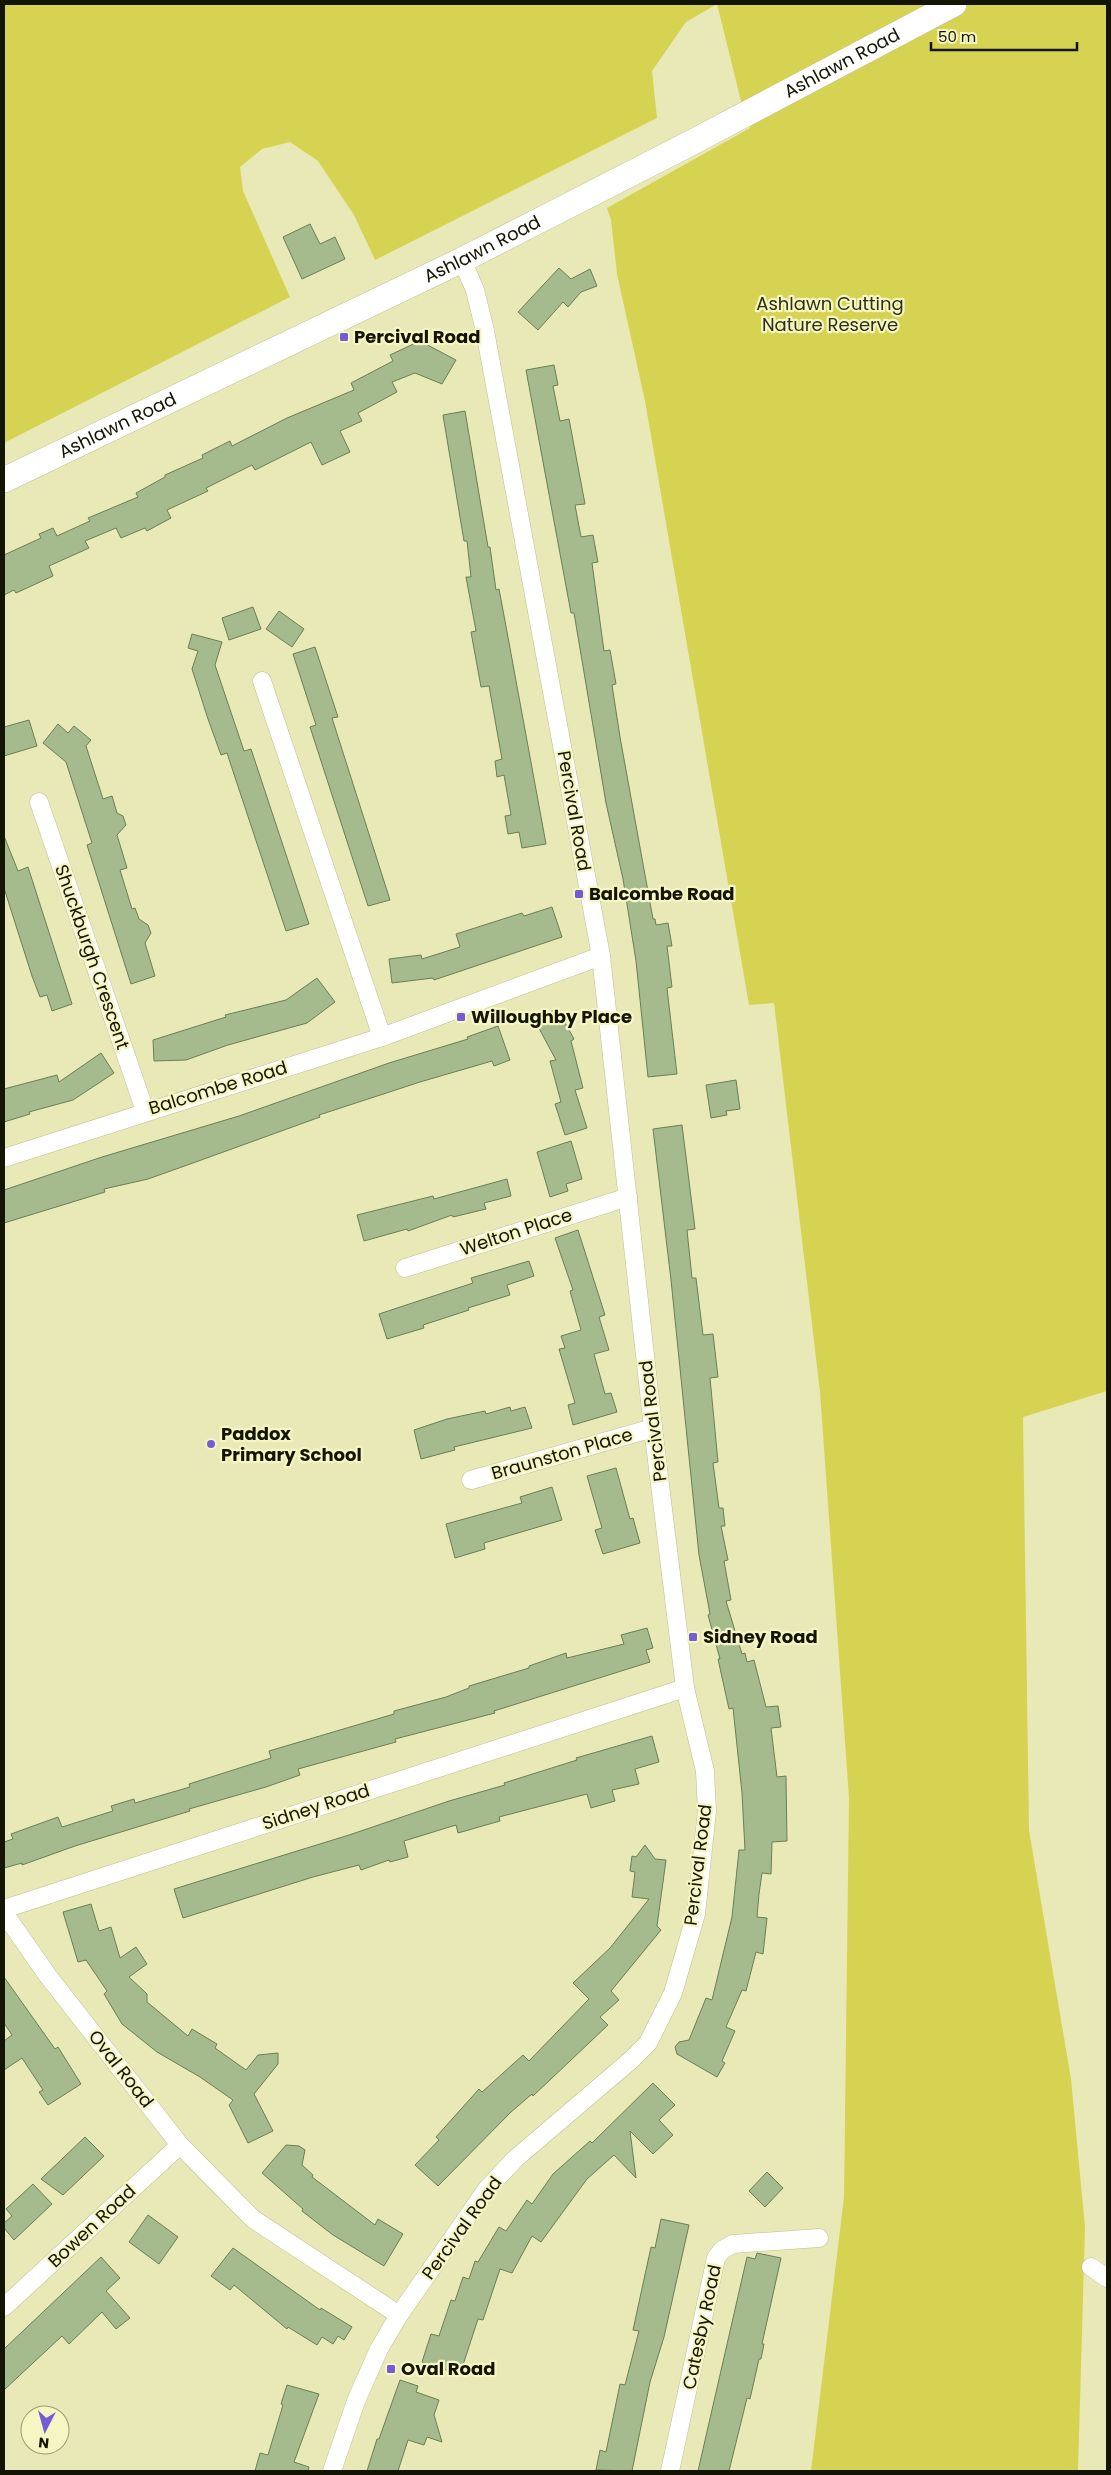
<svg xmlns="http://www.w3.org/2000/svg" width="1111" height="2475" viewBox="0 0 1111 2475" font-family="Poppins,sans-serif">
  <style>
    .green { fill: #d6d352 }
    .building { fill: #a5ba8d; stroke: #6b7e54 }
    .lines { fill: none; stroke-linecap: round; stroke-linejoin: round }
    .street-casing { stroke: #bfbf8e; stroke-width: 19 }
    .secondary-casing { stroke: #bfbf8e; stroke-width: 26 }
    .street { stroke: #fff; stroke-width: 18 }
    .secondary { stroke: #fff; stroke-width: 25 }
    .poi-dot { fill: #735cd6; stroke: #f6f6c3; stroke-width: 2 }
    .labels { text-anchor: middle; stroke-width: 4.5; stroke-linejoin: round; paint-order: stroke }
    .street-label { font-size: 18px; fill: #141403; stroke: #f6f6c3 }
    .park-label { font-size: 18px; fill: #2f2f18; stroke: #f6f6c3 }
    .poi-label { font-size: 18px; font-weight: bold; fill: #141403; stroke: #f6f6c3; text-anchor: start }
  </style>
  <rect width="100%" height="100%" fill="#e9e9b7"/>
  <path class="green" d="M4,4H1107V1391L1023,1417L1029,1830L1071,2079L1085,2227L1078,2471H811L844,2197L849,1798L820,1392L774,1003L749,1005L645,401L617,274L611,220L607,208L750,128L740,97L717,4L686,22L652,71L657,118L375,260L354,215L318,161L290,142L262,149L240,167L243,191L290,297L4,443Z"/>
  <g class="building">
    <path d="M310,224L320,244L335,237L345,259L302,279L283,237Z"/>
    <path d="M559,268L571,279L590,269L597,286L581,292L568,307L563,302L538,330L518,312Z"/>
    <path d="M420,341L456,360L442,384L415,373L392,382L397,392L358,413L362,421L340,431L350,452L322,465L311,442L255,470L252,465L206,488L208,491L167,510L171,518L147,531L145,528L121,538L116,528L85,541L89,548L49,566L53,576L16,593L14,590L4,595V555L41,538L39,534L53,528L57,536L90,521L88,518L138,497L136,493L165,477V475L203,458L202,455L230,441L232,446L287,418L354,390L351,383L393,361L390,355Z"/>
    <path d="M554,365L558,385L553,386L560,421L569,419L585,504L575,505L581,537L593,535L598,562L592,563L604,651L610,650L616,684L612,685L620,737L653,919H655L656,925L668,923L672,946H667L672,987L667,988L677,1074L648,1077L636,961L623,879L606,803L574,613H571L526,370Z"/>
    <path d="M465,411L488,547H490L496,590L499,589L505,621L546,844L522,848L519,832L508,834L505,816L511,815L504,775L497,777L495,761L502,759L489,686L481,687L471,632L476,631L466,577H471L467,541H464L443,415Z"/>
    <path d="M253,607L261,629L229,640L222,618Z"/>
    <path d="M279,611L304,629L292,647L266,629Z"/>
    <path d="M192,634L222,642L215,665L244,751L251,749L309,924L286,931L227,753L221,755L208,719L192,669L198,651L188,648Z"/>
    <path d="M315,647L338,717L332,718L390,900L368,906L310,727L316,725L293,654Z"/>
    <path d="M29,720L37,746L4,756V727Z"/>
    <path d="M58,724L68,733L74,726L91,740L86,746L103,799L112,796L117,813L123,816L126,825L117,835L127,868L120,870L132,909L135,908L139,919L148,925L151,933L145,943L155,976L131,984L87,845L92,843L66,762L43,743Z"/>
    <path d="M4,836L18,871L28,867L72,1004L52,1011L47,995L40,997L32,976L4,888Z"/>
    <path d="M552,907L562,937L434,980L433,978L392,983L389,959L421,955L422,959L460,947L456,934L522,913L524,916Z"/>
    <path d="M317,978L335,1002L307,1023L228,1045L186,1060L154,1061L153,1040L226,1017L225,1015L286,1000Z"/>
    <path d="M557,1008L574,1039L571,1041L583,1088L575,1090L587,1128L565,1135L555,1104L561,1102L550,1061L556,1060L535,1021Z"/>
    <path d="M498,1026L510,1060L494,1066L492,1061L420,1082L319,1115L320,1117L193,1163L148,1179L104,1189L105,1192L4,1223V1190L102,1157L239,1116L389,1063L468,1039L467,1037Z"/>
    <path d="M101,1053L114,1073L73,1100L29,1112L30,1114L4,1122V1089L57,1075L59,1082Z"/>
    <path d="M736,1080L740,1109L726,1111L727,1115L711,1118L706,1085Z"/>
    <path d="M682,1125L695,1229L687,1230L692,1278H696L703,1335L713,1334L718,1377L710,1378L718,1462L713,1463L719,1508H723L725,1526H721L728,1560L724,1561L731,1600L726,1601L742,1654L745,1653L747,1662L754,1660L766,1707L778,1706L781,1727L771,1728L777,1777L786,1776L787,1841L772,1842L771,1874L762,1873L759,1894L757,1917L767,1918L763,1954L756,1952L746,1991L742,1990L726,2027L735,2031L722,2061L725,2063L717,2077L677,2054L675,2047L679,2042L689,2040L706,1998L712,2000L732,1917L739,1850H745L742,1793L733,1708L729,1709L718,1659H720L708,1615L710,1614L699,1555L671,1280L653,1129Z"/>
    <path d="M571,1141L582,1179L566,1184L568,1191L550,1197L537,1152Z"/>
    <path d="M507,1179L511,1196L484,1203L486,1209L453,1217L452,1215L408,1231L407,1229L364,1241L357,1215L433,1196L434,1199Z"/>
    <path d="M578,1230L605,1315L599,1317L609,1350L594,1354L605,1394L611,1393L617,1412L573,1425L568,1405L575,1403L559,1349L565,1348L561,1336L581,1330L570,1291L573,1290L555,1238Z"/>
    <path d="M529,1261L534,1276L507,1285L510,1295L468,1308L469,1310L423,1325L424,1328L387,1339L379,1314L473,1283L471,1278Z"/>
    <path d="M510,1407L511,1411L525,1407L532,1428L454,1447L455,1450L421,1459L414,1430L447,1419L485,1411L486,1414Z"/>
    <path d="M616,1468L630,1519L633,1518L640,1543L603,1554L595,1530L602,1528L587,1476Z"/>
    <path d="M552,1487L562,1520L484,1543L485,1549L455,1558L446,1524L522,1503L520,1497Z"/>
    <path d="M647,1628L653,1648L646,1650L650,1662L494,1711L495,1713L395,1739L396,1742L298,1769L300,1775L266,1787L189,1809L190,1811L75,1846L22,1865V1863L4,1868V1842L13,1839L11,1834L58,1817L62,1827L113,1811L111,1806L134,1799L135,1803L190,1787L189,1784L271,1758L269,1751L394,1714V1711L446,1697L469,1688V1686L529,1668V1666L566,1653L567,1658L624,1644L621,1635Z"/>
    <path d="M652,1736L659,1762L635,1769L639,1784L612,1790L615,1801L591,1808L587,1794L499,1817L500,1821L458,1833L456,1825L404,1841L408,1857L390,1862L389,1860L361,1870L359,1865L313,1877L183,1918L174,1889L349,1835L449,1801L505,1785L504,1783L577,1760L576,1758Z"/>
    <path d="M645,1845L655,1859L666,1860L657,1926L661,1930L611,1991L619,2000L600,2017L608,2025L533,2096L532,2094L511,2112L438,2186L415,2165L439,2140L436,2137L479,2089L482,2092L523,2055L529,2061L589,1999L573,1983L610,1948L649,1899L632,1897L635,1872L630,1871L632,1856L636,1857Z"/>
    <path d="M91,1904L99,1931L111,1927L120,1958L136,1947L147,1964L129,1977L147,1994V2002L188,2036L192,2029L217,2044L215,2048L246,2070L258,2055L278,2053V2064L254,2094L273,2131L248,2143L229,2105L233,2100L200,2077L157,2052L122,2024L104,1994L107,1991L86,1960L78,1962L63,1912Z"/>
    <path d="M4,1977L55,2049L58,2047L81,2084L48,2105L39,2092L43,2090L22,2058L4,2070V2041L12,2035L4,2023Z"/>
    <path d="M653,2083L675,2105L659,2120L673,2135L653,2154L630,2131L636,2178L614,2155L587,2179L541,2242L532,2236L512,2273L500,2269L483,2320L478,2319L463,2365L458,2363L455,2373L422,2362L431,2334L439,2336L451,2300L455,2301L463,2277L469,2279L475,2261L478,2262L499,2227L506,2231L527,2200L532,2204L553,2174L590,2141L592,2143Z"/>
    <path d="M85,2137L104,2156L63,2195L41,2179Z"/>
    <path d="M286,2145L299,2146L305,2150L302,2165L313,2175L312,2177L375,2225L378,2219L403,2234L384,2266L333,2235L302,2211L303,2209L262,2173Z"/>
    <path d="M767,2172L783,2188L765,2207L749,2191Z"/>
    <path d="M33,2184L52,2204L14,2240L4,2228V2223L12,2216L6,2209Z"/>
    <path d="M148,2215L178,2237L159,2264L129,2242Z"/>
    <path d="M661,2219L689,2225L664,2337L650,2382L632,2471L596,2470L600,2450L606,2452L620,2384L625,2385L639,2331L633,2330L651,2247L655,2248Z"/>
    <path d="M233,2248L320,2310L321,2308L352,2327L344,2340L338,2336L333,2344L322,2337L317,2345L288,2327L287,2329L234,2285L230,2290L211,2276Z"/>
    <path d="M757,2253L781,2258L762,2344H764L761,2359H759L750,2399L747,2398L729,2471H698L747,2257L755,2259Z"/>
    <path d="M101,2257L120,2278L106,2291L130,2318L116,2329L102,2312L69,2344L62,2336L4,2390V2349Z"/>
    <path d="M400,2380L418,2386L416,2392L439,2400L434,2415L442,2442L427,2437L424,2445L408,2440L398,2471H367L377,2439H379Z"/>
    <path d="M287,2385L319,2394L294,2462L309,2467L308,2471H255L260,2453L268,2455L283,2405L281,2404Z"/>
  </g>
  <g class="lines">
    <g class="street-casing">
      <g id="street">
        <path d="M262,681L382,1037"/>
        <path d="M39,802L145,1111"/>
        <path d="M4,1158L382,1037L601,956"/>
        <path d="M405,1268L628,1197"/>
        <path d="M471,1480L653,1428"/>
        <path d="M4,1909L685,1688"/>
        <path d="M4,1913L48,1976L180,2145L253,2219L399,2315"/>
        <path d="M1091,2267L1107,2278"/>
        <path d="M4,2307L180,2145"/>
        <path d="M332,2471L356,2401L379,2349L399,2315L487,2189L515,2159L631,2060L648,2043L673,1993L696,1914L707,1811L705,1771L685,1688L653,1428L601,956L485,331L475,290L462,260"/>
        <path d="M670,2471L716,2258L722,2250L733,2244L819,2238"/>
      </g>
    </g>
    <g class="secondary-casing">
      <g id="secondary">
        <path id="s1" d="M4,480L462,260L685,146L954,4"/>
      </g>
    </g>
    <use href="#street" class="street"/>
    <use href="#secondary" class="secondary"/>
  </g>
  <g class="poi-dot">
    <rect x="339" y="332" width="10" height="10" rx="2.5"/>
    <rect x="574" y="889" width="10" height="10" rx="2.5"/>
    <rect x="456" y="1012" width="10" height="10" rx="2.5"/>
    <circle cx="211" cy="1444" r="5"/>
    <rect x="688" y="1632" width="10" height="10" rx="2.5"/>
    <rect x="386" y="2364" width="10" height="10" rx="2.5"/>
  </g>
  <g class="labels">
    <g class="street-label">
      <text dy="6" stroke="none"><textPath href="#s1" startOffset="936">Ashlawn Road</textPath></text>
      <text dy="6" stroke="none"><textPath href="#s1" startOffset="531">Ashlawn Road</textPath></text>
      <text dy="6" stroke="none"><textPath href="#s1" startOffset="126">Ashlawn Road</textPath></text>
      <text transform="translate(574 811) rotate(80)" y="6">Percival Road</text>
      <text transform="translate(92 957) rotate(71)" y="6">Shuckburgh Crescent</text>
      <text transform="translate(218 1088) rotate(-17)" y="6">Balcombe Road</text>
      <text transform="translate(516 1232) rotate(-18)" y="6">Welton Place</text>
      <text transform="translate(653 1421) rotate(-97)" y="6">Percival Road</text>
      <text transform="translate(562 1454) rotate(-16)" y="6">Braunston Place</text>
      <text transform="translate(316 1807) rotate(-18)" y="6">Sidney Road</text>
      <text transform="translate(698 1865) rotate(-83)" y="6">Percival Road</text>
      <text transform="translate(121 2069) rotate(52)" y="6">Oval Road</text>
      <text transform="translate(92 2226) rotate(-43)" y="6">Bowen Road</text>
      <text transform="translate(462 2228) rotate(-54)" y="6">Percival Road</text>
      <text transform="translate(702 2327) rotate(-78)" y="6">Catesby Road</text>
    </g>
    <g class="park-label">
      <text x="830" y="310">Ashlawn Cutting<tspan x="830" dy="21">Nature Reserve</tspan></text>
    </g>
    <g class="poi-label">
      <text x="354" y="343">Percival Road</text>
      <text x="589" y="900">Balcombe Road</text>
      <text x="471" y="1023">Willoughby Place</text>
      <text x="221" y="1440">Paddox<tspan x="221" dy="21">Primary School</tspan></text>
      <text x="703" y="1643">Sidney Road</text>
      <text x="401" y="2375">Oval Road</text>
    </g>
  </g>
  <rect width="1111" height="2475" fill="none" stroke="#141403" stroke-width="10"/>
  <g transform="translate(45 2430) rotate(186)"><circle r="24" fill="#f6f6c3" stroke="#9c9c76"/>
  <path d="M0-4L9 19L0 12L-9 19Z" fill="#735cd6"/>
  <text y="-8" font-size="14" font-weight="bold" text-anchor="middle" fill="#141403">N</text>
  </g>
  <path d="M931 42v8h146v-8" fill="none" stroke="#141403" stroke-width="2.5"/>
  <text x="938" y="42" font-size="15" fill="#141403" stroke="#f6f6c3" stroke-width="4" paint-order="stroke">50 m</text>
</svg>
